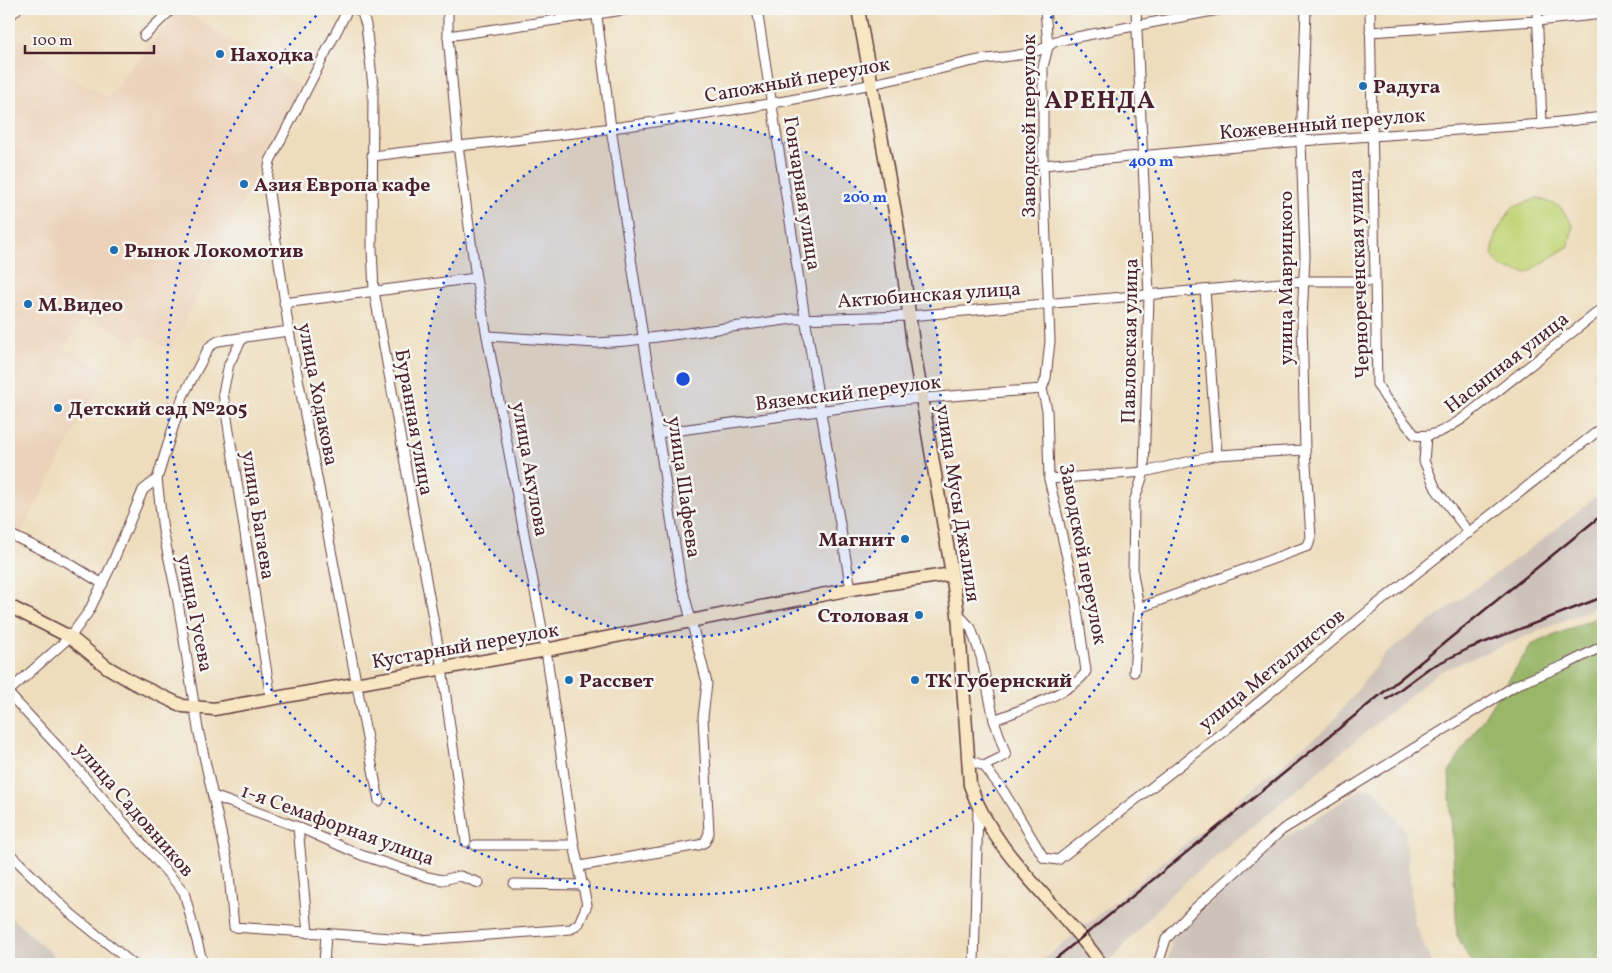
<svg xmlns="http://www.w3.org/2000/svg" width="1612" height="973" viewBox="0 0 1612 973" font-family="Vollkorn,serif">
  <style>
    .built { fill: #ecd2b9 }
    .industrial { fill: #cdc2b9 }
    .green { fill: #c2d579; stroke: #867a52 }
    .forest { fill: #99b669; stroke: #726a4a }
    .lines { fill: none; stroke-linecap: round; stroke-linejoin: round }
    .street-casing { stroke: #633c41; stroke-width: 11 }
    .secondary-casing { stroke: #633c41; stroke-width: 15 }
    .street { stroke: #fff; stroke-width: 9 }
    .secondary { stroke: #f9e7c3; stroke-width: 12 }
    .rail { stroke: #4a1f2b; stroke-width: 2.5 }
    .ring { fill: none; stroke: #1d4ed8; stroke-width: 2.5; stroke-dasharray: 2.5 5 }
    .poi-dot { fill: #1f6fb2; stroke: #f6f6f2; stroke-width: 2 }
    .labels { text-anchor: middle; stroke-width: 5; stroke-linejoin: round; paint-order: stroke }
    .poi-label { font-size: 20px; font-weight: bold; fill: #4a1f2b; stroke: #f6f6f2; text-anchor: start }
    .street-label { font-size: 20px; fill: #4a1f2b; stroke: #f6f6f2 }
    .district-label { font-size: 25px; font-weight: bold; letter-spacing: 1px; fill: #4a1f2b; stroke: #f6f6f2 }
    .centre { fill: #1d4ed8; stroke: #f6f6f2; stroke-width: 2.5 }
    .ring-label { font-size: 15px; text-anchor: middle; font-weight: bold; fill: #1d4ed8; stroke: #f6f6f2; stroke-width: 5; stroke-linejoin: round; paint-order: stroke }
  </style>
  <rect width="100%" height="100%" fill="#f6f6f2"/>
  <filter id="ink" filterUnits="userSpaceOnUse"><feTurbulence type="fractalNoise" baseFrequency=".02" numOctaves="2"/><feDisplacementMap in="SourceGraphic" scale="10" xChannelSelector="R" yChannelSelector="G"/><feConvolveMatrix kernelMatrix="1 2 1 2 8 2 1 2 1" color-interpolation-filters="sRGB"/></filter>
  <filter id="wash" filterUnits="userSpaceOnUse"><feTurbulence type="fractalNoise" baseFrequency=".0096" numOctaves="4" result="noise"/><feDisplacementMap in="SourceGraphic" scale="20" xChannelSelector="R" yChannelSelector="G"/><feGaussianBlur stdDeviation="1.12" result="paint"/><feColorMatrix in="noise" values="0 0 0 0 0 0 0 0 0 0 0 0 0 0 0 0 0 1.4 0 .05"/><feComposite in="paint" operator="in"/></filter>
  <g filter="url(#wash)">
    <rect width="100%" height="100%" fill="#eeddbc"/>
    <path class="built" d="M182,9L299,86L171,350L144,336L138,337L135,343L95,319L81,320L64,347L107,371L19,536L9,531V29L66,74L108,97L176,13Z"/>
    <g class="industrial">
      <path d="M1603,491V604L1437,673L1172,893L1107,964H1038L1330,725L1385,654L1546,537Z"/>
      <path d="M1375,789L1405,830L1414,922L1432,964H1167L1172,938L1279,842L1360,790Z"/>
      <path d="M9,916L63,964H9Z"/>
    </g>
    <path class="green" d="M1538,198L1560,207L1573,225L1569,246L1527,273L1502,268L1492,255L1496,233L1512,208Z"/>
    <path class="forest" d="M1603,615V964H1472L1457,935L1449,772L1531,645Z"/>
  </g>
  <g filter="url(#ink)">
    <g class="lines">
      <g class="street-casing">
        <g id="street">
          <path d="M348,9L270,161L267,179L289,331L379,801"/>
          <path d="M356,9L362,13L366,25L373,86L372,249L374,291L442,668L466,842"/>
          <path d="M757,9L805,318L851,589"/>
          <path d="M1370,9L1377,384L1386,399L1415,435C1434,438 1446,429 1462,419L1603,308"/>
          <path d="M1537,9L1542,124"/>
          <path d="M9,17L17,9"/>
          <path d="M1370,32L1537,21L1603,14"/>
          <path d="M144,36L172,9"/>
          <path d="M448,36L630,9"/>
          <path d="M372,156C452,146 532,139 612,128C732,112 851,91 969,62C997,55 1033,59 1056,41L1223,9"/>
          <path d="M1043,165L1301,141L1542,124L1603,117"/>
          <path d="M1205,290L1217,455"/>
          <path d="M284,303L476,278"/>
          <path d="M289,331L218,341L209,347L183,396L157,479L163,531L178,602L198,729L228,864L234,927L420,940L571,929L579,923L587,905L574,845L546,650L476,278L458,145L448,36V9"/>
          <path d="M488,336L596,343L627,341L793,319L909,316L1304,281H1374"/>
          <path d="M242,339L229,364L223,393L271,699"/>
          <path d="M659,433L898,400L1042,389"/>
          <path d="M1426,437L1424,461L1436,489L1469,533"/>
          <path d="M1049,479L1144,472L1217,455L1305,450"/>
          <path d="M9,534L67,562L103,584"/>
          <path d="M1139,608L1308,546L1311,537L1305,450L1302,319L1305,256L1301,141L1306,9"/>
          <path d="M958,614L971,628L981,657L994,720L1006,755L984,766"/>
          <path d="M1134,672L1139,608L1133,574L1134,502L1144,472L1149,295L1136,9"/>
          <path d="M9,691L70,637L89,611L112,564L143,490L157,479"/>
          <path d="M9,694L62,751L184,892L203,964"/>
          <path d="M994,720C1017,711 1077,691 1086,671L1074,588L1049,479L1047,410L1042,389L1046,378L1050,341L1043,165V67L1048,47L1045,9"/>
          <path d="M969,760L984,766L1004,792L1044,858L1058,860L1224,731L1376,605L1603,427"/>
          <path d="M213,796L298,827L361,855L428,877L442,880L460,876L479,883"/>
          <path d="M298,827L308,933"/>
          <path d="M475,845H574"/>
          <path d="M9,853L70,913L133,964"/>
          <path d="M580,866L699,845L705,842L709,833L703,717L707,683L680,577L611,128L596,9"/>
          <path d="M514,884L584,885"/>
          <path d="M324,964L326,934"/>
          <path d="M974,964L978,807"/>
          <path d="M1158,964L1166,939L1193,910L1282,830L1516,685L1565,665L1603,646"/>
        </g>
      </g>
      <g class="secondary-casing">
        <g id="secondary">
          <path d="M858,9L897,223L914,351L952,574L958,614L970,785C995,858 1059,902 1101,964"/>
          <path d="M9,606L70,637L107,667L134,683L183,706L214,709L546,650L851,589L952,574"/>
        </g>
      </g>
      <use href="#street" class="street"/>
      <use href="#secondary" class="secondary"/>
      <g class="rail">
        <path d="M1387,699L1429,668L1470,648L1603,597"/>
        <path d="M1049,964L1603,514"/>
      </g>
    </g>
  </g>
  <circle cx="683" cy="379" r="258" fill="#1d4ed8" fill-opacity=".12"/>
  <g class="ring">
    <circle cx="683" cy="379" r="258"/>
    <path d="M1045 11A516 516 0 1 1 321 11"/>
  </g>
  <g class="poi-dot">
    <circle cx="220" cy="54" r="5"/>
    <circle cx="1363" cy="86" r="5"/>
    <circle cx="244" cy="184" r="5"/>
    <circle cx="114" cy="250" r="5"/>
    <circle cx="28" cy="304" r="5"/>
    <circle cx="58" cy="408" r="5"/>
    <circle cx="905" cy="539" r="5"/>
    <circle cx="919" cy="615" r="5"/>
    <circle cx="569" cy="680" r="5"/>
    <circle cx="915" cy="680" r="5"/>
  </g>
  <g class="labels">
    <g class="poi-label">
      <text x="230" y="61">Находка</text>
      <text x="1373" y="93">Радуга</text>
      <text x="254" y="191">Азия Европа кафе</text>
      <text x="124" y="257">Рынок Локомотив</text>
      <text x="38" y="311">М.Видео</text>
      <text x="68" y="415">Детский сад №205</text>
      <text x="895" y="546" text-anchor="end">Магнит</text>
      <text x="909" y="622" text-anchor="end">Столовая</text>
      <text x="579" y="687">Рассвет</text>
      <text x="925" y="687">ТК Губернский</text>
    </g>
    <g class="street-label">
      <text transform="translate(797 79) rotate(-10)" y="7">Сапожный переулок</text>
      <text transform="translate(1322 123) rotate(-5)" y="7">Кожевенный переулок</text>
      <text transform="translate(1028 126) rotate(-90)" y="7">Заводской переулок</text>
      <text transform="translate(803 193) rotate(81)" y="7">Гончарная улица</text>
      <text transform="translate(1358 274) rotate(-92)" y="7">Чернореченская улица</text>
      <text transform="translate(1285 278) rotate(-90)" y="7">улица Маврицкого</text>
      <text transform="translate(929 294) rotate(-4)" y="7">Актюбинская улица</text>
      <text transform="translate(1129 341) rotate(-89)" y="7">Павловская улица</text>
      <text transform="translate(1506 362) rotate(-38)" y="7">Насыпная улица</text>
      <text transform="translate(848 392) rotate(-7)" y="7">Вяземский переулок</text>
      <text transform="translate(319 394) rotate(79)" y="7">улица Ходакова</text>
      <text transform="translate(415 422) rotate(80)" y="7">Буранная улица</text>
      <text transform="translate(531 469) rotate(80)" y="7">улица Акулова</text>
      <text transform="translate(685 487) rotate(82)" y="7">улица Шафеева</text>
      <text transform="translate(959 503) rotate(81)" y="7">улица Мусы Джалиля</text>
      <text transform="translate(259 515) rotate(81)" y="7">улица Багаева</text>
      <text transform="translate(1084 554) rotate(79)" y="7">Заводской переулок</text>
      <text transform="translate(196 613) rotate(79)" y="7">улица Гусева</text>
      <text transform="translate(465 645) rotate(-10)" y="7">Кустарный переулок</text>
      <text transform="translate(1271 669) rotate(-39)" y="7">улица Металлистов</text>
      <text transform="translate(135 809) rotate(49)" y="7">улица Садовников</text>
      <text transform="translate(338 824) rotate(20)" y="7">1-я Семафорная улица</text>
    </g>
    <g class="district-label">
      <text x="1100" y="108">АРЕНДА</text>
    </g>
  </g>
  <circle cx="683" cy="379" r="8" class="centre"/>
  <g class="ring-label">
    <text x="1151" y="166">400 m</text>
    <text x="865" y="202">200 m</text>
  </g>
  <rect width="1612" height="973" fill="none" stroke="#f6f6f2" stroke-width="30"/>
  <path d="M25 45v8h129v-8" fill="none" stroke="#4a1f2b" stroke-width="2.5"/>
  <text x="32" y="45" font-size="15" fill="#4a1f2b" stroke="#f6f6f2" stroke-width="4" paint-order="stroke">100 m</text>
</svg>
